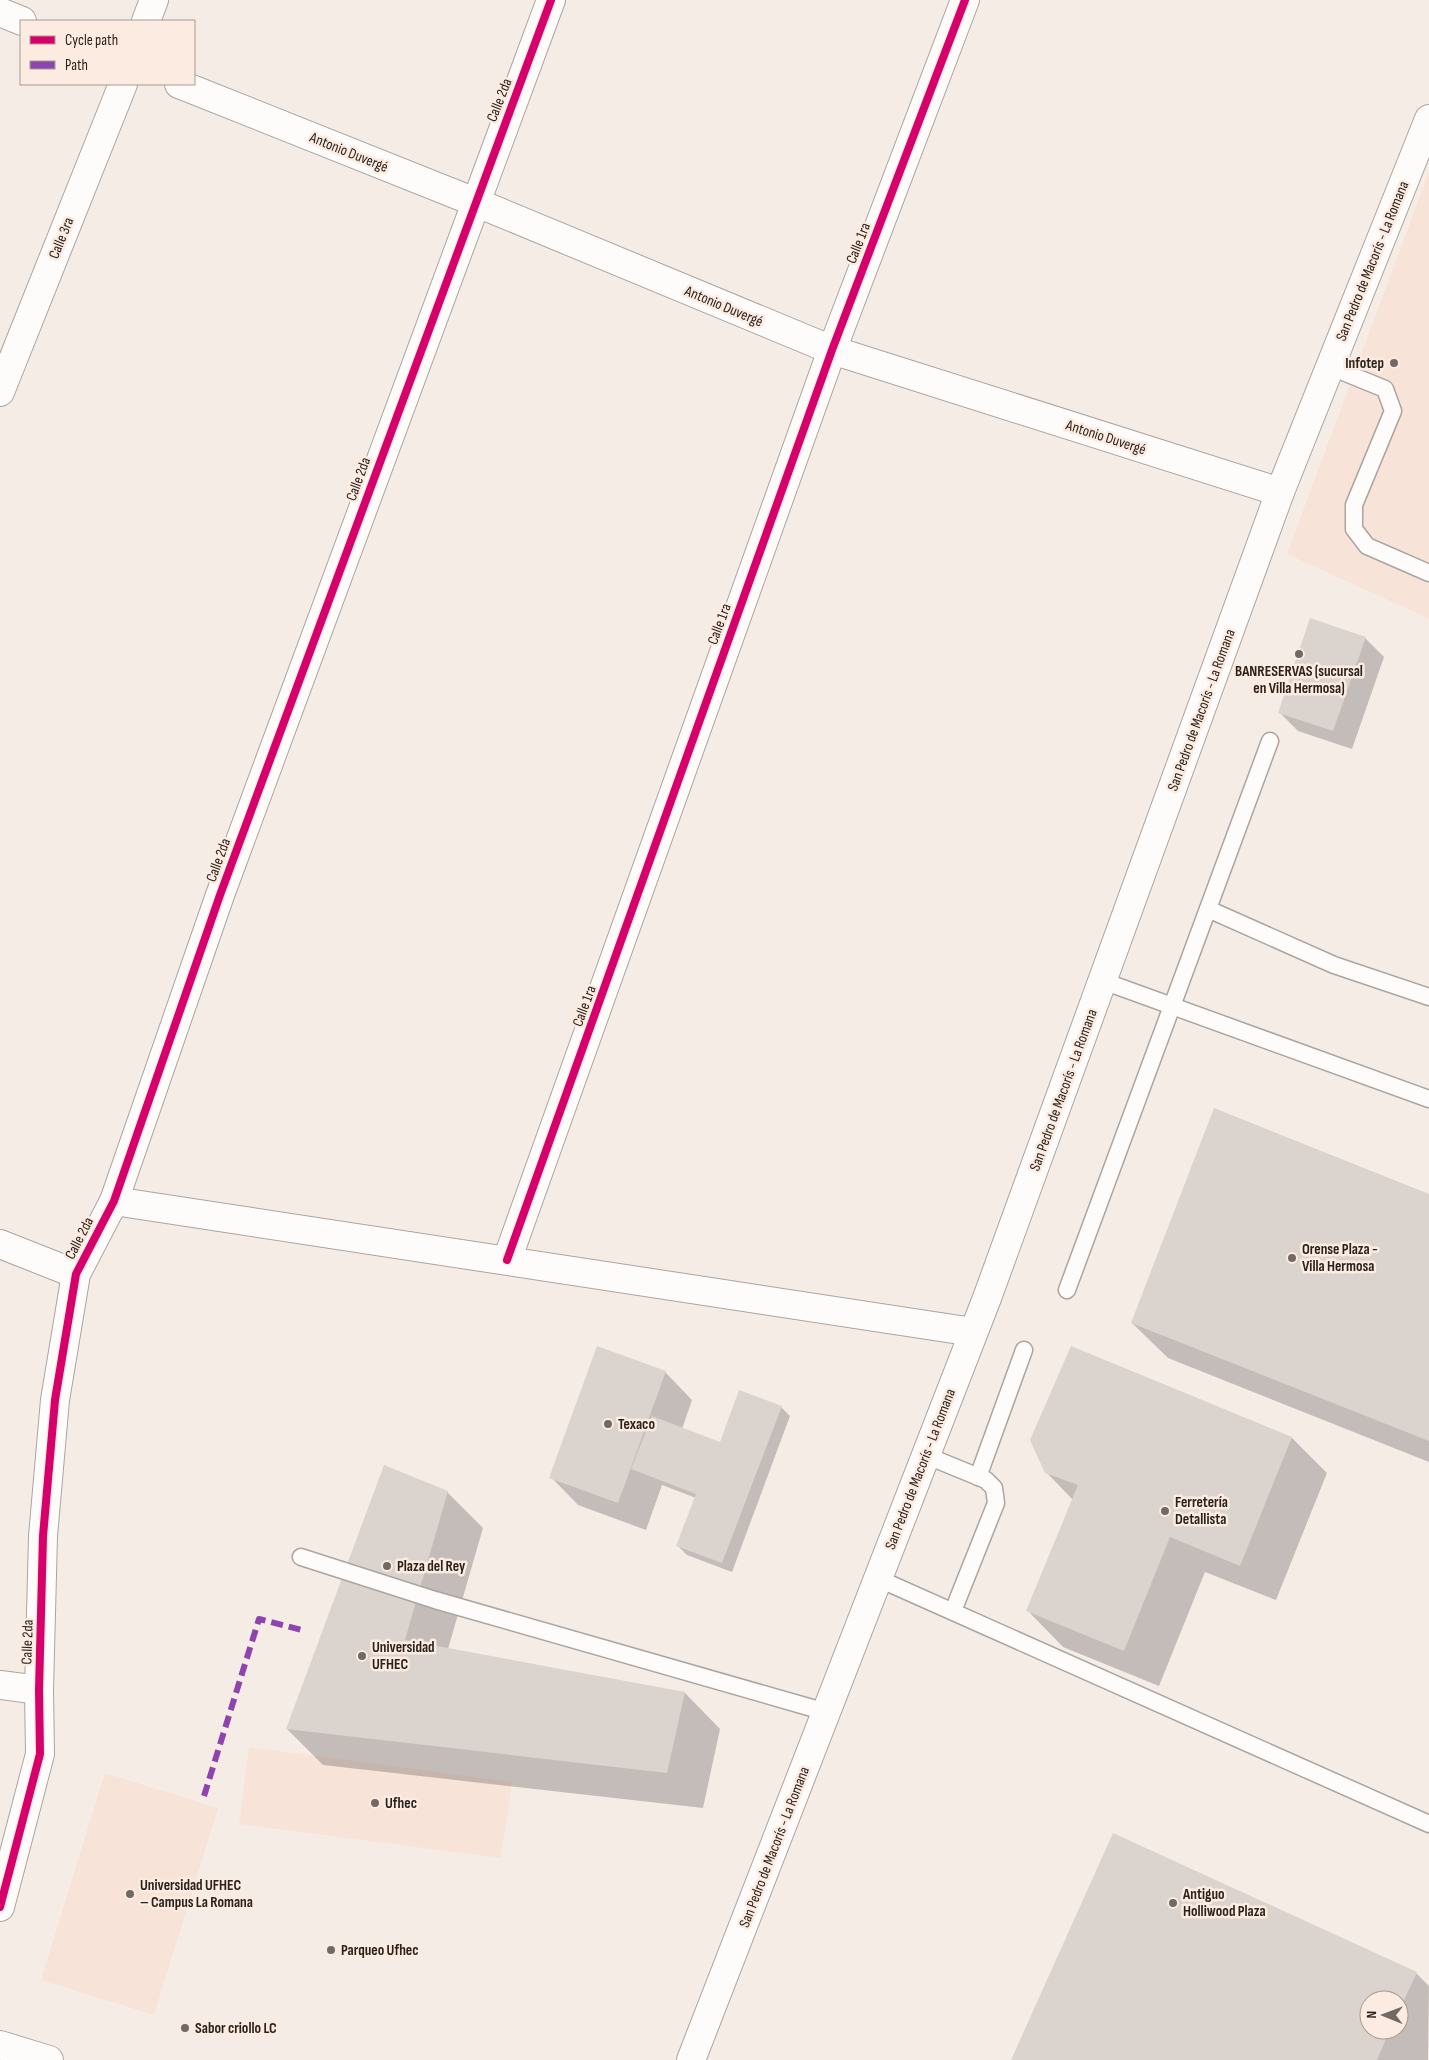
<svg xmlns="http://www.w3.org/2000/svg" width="1429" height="2060" viewBox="0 0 1429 2060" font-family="'Sofia Sans Condensed',sans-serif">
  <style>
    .built { fill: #f7e3d7 }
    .shadow { fill: #0003; fill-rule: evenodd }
    .building { fill: #dbd3cd }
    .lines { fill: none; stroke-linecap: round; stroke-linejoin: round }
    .service-casing { stroke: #aca49f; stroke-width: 19 }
    .minor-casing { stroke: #aca49f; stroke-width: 30 }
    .primary-casing { stroke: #aca49f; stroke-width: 30 }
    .service { stroke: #fefcfb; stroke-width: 16 }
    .minor { stroke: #fefcfb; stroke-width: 28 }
    .primary { stroke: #fefcfb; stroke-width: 28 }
    .quiet { stroke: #8e44ad; stroke-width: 6; stroke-dasharray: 12 6; stroke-linecap: butt }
    .cycleway-casing { stroke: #fcebe0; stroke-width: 11 }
    .cycleway { stroke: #d6006c; stroke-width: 8 }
    .poi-dot { fill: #716963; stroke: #fcebe0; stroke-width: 2 }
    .labels { text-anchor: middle; stroke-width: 5; stroke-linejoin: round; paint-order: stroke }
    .street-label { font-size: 15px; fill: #29221d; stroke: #fcebe0 }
    .poi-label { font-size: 15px; font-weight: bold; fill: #29221d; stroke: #fcebe0; text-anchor: start }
  </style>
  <rect width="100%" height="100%" fill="#f6ece6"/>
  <g class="built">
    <path d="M1429,172V619L1287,554Z"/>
    <path d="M249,1747L512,1782L501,1858L239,1824Z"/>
    <path d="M105,1773L218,1808L154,2015L41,1980Z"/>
  </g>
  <g class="shadow">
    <path d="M1365,638L1384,657L1352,749L1298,731L1279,712Z"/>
    <path d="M1429,1195V1462L1168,1358L1132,1323Z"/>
    <path d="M665,1372L692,1400L682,1429L721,1443L781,1407L790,1416L732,1572L687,1555L678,1546L696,1498L662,1485L646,1530L578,1505L551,1477Z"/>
    <path d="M1292,1438L1327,1473L1276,1600L1205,1572L1159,1686L1063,1647L1028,1611L1073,1500L1046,1472Z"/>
    <path d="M447,1492L483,1528L448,1649L685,1693L720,1729L703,1808L323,1765L287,1729Z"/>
    <path d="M1416,1973L1429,1986L1428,2060H1012ZM1369,2000H1399V2030H1369Z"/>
  </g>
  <g class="building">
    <path d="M1310,618L1366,637L1333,731L1278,713Z"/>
    <path d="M1214,1108L1429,1194V1441L1131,1323Z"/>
    <path d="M597,1346L666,1371L618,1503L549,1478Z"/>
    <path d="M1071,1346L1292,1437L1240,1566L1170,1537L1124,1651L1026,1611L1078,1485L1045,1473L1030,1440Z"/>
    <path d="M739,1390L782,1406L722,1563L676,1546L696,1494L631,1469L652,1416L720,1442Z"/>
    <path d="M384,1465L448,1491L405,1640L685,1692L667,1773L286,1729Z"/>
    <path d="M1113,1833L1417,1972L1399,2011V2000H1369V2030H1390L1377,2060H1011Z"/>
  </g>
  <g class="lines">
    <g class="service-casing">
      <g id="service">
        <path d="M1331,367L1385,389L1393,411L1354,505V529L1367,546L1429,573"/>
        <path d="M1208,909L1334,965L1429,997"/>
        <path d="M1103,981L1429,1099"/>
        <path d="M1067,1290L1270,741"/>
        <path d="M925,1455L986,1480L994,1488L996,1503L953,1611"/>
        <path d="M978,1477L1024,1350"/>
        <path d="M301,1557L435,1600L826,1712"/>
        <path d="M877,1578L1429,1824"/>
      </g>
    </g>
    <g class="minor-casing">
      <g id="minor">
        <path d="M0,12L22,21"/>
        <path d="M146,21L154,0"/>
        <path d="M179,84L475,202L832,350L1280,492"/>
        <path d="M0,392L123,84"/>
        <path d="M114,1201L973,1332"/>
        <path d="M0,1244L76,1274"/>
        <path d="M507,1260L832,350L965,0"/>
        <path d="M0,1685L39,1690"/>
        <path d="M0,1907L40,1754L39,1690L43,1536L55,1400L76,1274L114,1201L220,895L551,0"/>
        <path d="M0,2045L49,2060"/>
      </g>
    </g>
    <g class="primary-casing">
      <path id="primary" d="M691,2060L987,1298L1280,492L1429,119"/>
    </g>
    <use href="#service" class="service"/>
    <use href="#minor" class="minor"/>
    <use href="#primary" class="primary"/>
    <path class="quiet" d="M204,1796L259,1619L302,1630"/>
    <g class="cycleway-casing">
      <g id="cycleway">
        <path d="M507,1260L832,350L965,0"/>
        <path d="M0,1907L40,1754L39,1690L43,1536L55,1400L76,1274L114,1201L220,895L551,0"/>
      </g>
    </g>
    <use href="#cycleway" class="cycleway"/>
  </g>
  <g class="poi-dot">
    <circle cx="1394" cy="363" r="5"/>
    <circle cx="1299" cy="654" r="5"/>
    <circle cx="1292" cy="1258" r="5"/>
    <circle cx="608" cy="1424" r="5"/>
    <circle cx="1165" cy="1511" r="5"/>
    <circle cx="387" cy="1566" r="5"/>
    <circle cx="362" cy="1656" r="5"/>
    <circle cx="375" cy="1803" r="5"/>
    <circle cx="130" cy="1894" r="5"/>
    <circle cx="1173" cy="1903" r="5"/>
    <circle cx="331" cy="1950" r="5"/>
    <circle cx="185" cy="2028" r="5"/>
  </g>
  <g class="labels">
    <g class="street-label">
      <text transform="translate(499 100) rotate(-69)" y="5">Calle 2da</text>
      <text transform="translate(349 152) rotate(22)" y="5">Antonio Duvergé</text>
      <text transform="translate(61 238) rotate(-68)" y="5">Calle 3ra</text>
      <text transform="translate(858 243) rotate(-69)" y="5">Calle 1ra</text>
      <text transform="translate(1372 261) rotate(-68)" y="5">San Pedro de Macorís - La Romana</text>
      <text transform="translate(724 306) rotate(23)" y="5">Antonio Duvergé</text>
      <text transform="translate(1106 437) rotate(18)" y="5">Antonio Duvergé</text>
      <text transform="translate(358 479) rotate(-70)" y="5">Calle 2da</text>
      <text transform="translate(719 624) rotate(-70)" y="5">Calle 1ra</text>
      <text transform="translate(1201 710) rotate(-70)" y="5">San Pedro de Macorís - La Romana</text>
      <text transform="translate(218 860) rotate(-70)" y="5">Calle 2da</text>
      <text transform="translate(584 1006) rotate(-70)" y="5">Calle 1ra</text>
      <text transform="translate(1063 1090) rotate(-70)" y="5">San Pedro de Macorís - La Romana</text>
      <text transform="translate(79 1238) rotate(-63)" y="5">Calle 2da</text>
      <text transform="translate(920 1469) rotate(-69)" y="5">San Pedro de Macorís - La Romana</text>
      <text transform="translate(27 1642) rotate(-88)" y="5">Calle 2da</text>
      <text transform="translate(774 1847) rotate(-69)" y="5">San Pedro de Macorís - La Romana</text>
    </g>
    <g class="poi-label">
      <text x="1384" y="368" text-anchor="end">Infotep</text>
      <text x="1299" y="676" text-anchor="middle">BANRESERVAS (sucursal<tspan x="1299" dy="17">en Villa Hermosa)</tspan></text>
      <text x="1302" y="1254">Orense Plaza -<tspan x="1302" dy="17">Villa Hermosa</tspan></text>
      <text x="618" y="1429">Texaco</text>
      <text x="1175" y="1507">Ferretería<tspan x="1175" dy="17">Detallista</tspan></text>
      <text x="397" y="1571">Plaza del Rey</text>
      <text x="372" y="1652">Universidad<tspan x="372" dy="17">UFHEC</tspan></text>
      <text x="385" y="1808">Ufhec</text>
      <text x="140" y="1890">Universidad UFHEC<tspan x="140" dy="17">– Campus La Romana</tspan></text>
      <text x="1183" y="1899">Antiguo<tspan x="1183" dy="17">Holliwood Plaza</tspan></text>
      <text x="341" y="1955">Parqueo Ufhec</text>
      <text x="195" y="2033">Sabor criollo LC</text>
    </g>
  </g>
  <rect x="20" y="20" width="175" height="65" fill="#fcebe0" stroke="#a89b92"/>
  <rect x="30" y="36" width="25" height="8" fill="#d6006c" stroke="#a89b92"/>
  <text x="65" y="45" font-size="15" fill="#29221d">Cycle path</text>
  <rect x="30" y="61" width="25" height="8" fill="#8e44ad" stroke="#a89b92"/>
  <text x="65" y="70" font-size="15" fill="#29221d">Path</text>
  <g transform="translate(1384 2015) rotate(271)"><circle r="24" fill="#fcebe0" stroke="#a89b92"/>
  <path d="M0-4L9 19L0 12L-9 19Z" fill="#716963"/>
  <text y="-8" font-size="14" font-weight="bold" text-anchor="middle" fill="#29221d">N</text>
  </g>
</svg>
